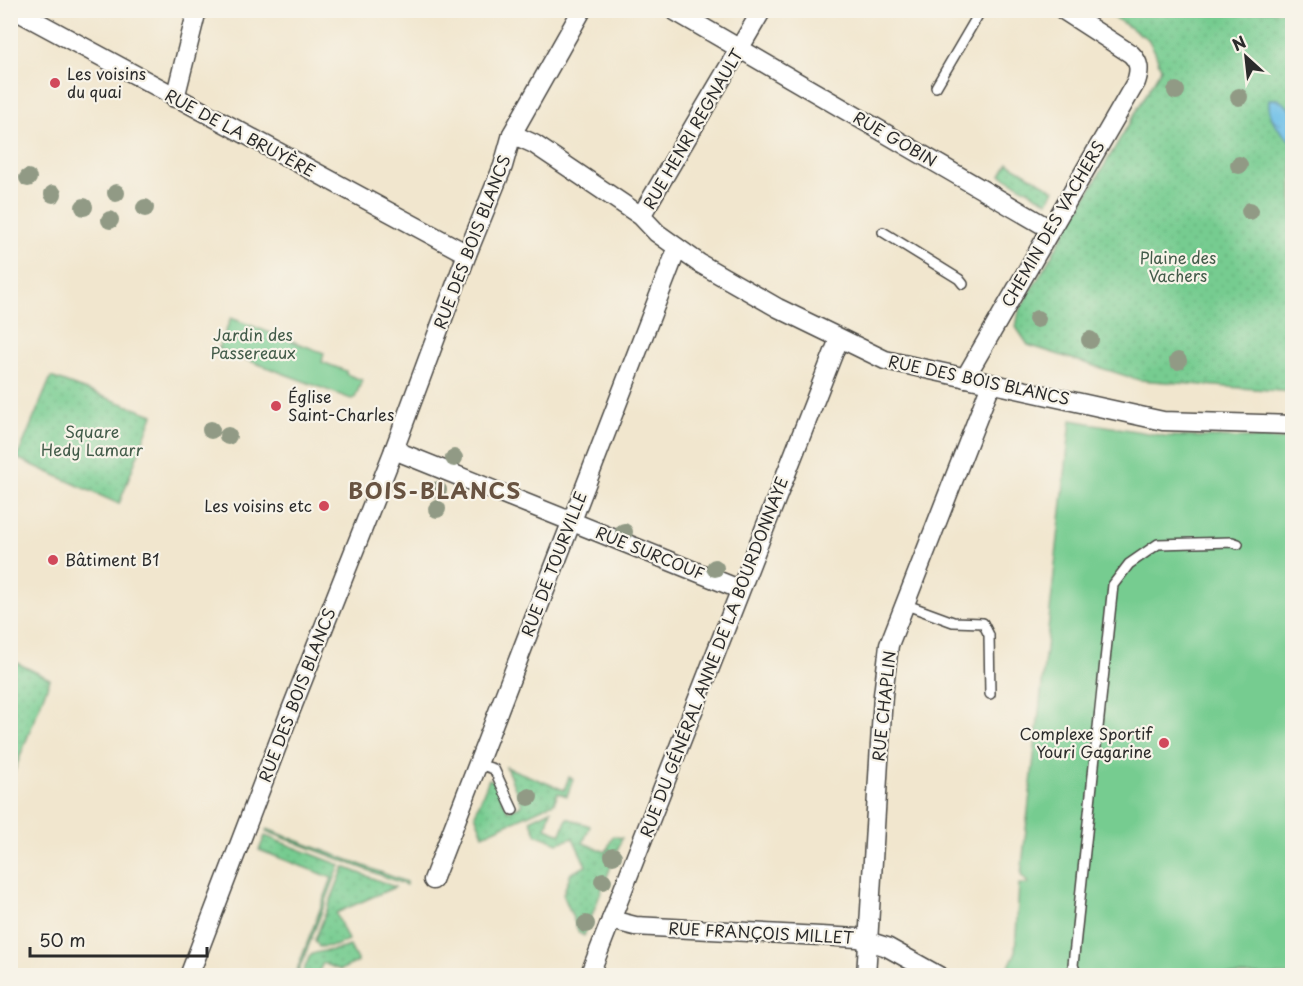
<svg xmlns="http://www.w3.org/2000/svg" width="1303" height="986" viewBox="0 0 1303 986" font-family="'Playpen Sans',sans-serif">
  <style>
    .grass { fill: url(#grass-dots); stroke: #507c5e; stroke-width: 1.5 }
    .garden { fill: #76cc90; stroke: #507c5e; stroke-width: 1.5 }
    .water { fill: url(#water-ripples); stroke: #4c758a; stroke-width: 1.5 }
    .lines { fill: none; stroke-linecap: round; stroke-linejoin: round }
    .lane-casing { stroke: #494743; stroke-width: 12 }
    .street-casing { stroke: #494743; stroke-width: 21 }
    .lane { stroke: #fff; stroke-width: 9 }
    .street { stroke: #fff; stroke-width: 18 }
    .tree { fill: #919a85 }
    .poi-dot { fill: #d1495b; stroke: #f7f3e8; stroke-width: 2 }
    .labels { text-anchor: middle; stroke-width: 4.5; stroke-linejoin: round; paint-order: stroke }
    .poi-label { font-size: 16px; fill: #2b2b2b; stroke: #f7f3e8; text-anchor: start }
    .street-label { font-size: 16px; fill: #2b2b2b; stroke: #f7f3e8 }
    .park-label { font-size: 16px; fill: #425b49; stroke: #f7f3e8 }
    .district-label { font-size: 22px; font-weight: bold; letter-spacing: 1.5px; fill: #685341; stroke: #f7f3e8 }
  </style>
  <defs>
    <pattern id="grass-dots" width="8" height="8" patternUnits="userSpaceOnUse" patternTransform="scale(1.5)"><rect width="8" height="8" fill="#76cc90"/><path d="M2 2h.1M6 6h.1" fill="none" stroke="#66af7c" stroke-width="1.8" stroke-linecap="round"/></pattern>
    <pattern id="water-ripples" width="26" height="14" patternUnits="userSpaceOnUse" patternTransform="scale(1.5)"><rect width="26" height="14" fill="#6dbfe8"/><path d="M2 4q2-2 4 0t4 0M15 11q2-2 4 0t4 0" fill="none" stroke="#5a9bbc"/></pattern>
  </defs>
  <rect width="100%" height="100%" fill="#f7f3e8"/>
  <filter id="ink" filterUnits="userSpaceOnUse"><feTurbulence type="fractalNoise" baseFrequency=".0167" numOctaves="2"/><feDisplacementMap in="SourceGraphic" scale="12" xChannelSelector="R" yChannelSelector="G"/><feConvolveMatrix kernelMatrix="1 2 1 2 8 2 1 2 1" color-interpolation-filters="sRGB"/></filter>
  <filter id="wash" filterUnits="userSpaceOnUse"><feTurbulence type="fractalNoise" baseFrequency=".008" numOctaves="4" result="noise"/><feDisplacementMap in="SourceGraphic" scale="24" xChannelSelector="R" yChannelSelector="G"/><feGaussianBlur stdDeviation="1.35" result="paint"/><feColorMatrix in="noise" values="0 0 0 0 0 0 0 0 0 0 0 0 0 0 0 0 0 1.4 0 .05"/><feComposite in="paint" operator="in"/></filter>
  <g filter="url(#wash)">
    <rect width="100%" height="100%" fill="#f1e6ce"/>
    <g class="grass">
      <path d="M1104,11H1292V392L1139,380L1028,345L1016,327L1019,311L1161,69L1155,52L1148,39Z"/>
      <path d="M1008,163L1054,190L1048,202L1001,175Z"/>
      <path d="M51,377L153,415L119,504L17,458Z"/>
      <path d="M11,660L50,679L11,780Z"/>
      <path d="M506,767L564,790L569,777L573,779L567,796L558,793L554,803L483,835L475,814L489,779L494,781L508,811L522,805Z"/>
      <path d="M551,810L546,828L561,834L567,818L590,826L583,843L606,852L613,836L622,838L584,936L579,933L563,894L571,873L586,866L573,838L558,843L537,835L530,820Z"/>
      <path d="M267,829L406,882V885L266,831Z"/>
      <path d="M265,836L340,865L297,975H295L332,878L259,850Z"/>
      <path d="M344,867L395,887L336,913L348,940L335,946L319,947L315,940Z"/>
      <path d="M350,946L358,962L340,970L323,963L317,975H302L310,955C322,949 335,952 350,946Z"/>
    </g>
    <g class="garden">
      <path d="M231,318L324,353L322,362L346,371V374L362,380L355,398L351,399L218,349Z"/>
      <path d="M1071,420L1165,436L1292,439V975L1004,976L1015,954L1019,884H1029L1021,875Z"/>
    </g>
    <path class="water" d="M1269,99H1278L1292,110V142C1278,130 1267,118 1269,99Z"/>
  </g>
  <g filter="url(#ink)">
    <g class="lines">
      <g class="lane-casing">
        <g id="lane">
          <path d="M936,87L981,10"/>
          <path d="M883,232L959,279L963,284"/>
          <path d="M904,604L953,622L983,623L989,635L990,694"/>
          <path d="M478,764L494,769L513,810"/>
          <path d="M1077,976L1073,965L1113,585L1129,564L1158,544L1232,542L1238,544"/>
        </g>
      </g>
      <g class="street-casing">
        <g id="street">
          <path d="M15,10L467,254"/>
          <path d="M673,10L1050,229"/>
          <path d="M175,98L197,10"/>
          <path d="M512,134L534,144L641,216L657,233L699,263L778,308L885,360L1163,421L1292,425"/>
          <path d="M641,216L762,10"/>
          <path d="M965,378L1136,82C1140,70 1140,63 1131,54L1063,10"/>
          <path d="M394,450L739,589"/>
          <path d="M433,880L677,249"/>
          <path d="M611,920L635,926L858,938L887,947L939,976"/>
          <path d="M189,976L287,720L394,450L467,254L503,166L512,134L582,10"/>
          <path d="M589,976L839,339"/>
          <path d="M866,976L883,695L889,645L991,384"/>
        </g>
      </g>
      <use href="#lane" class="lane"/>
      <use href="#street" class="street"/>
    </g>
    <g class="tree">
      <circle cx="1176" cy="91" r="9"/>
      <circle cx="1239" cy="97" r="9"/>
      <circle cx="1239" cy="165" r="9"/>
      <circle cx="28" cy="178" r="9"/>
      <circle cx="116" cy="193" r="9"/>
      <circle cx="53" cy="194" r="9"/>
      <circle cx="84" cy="207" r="9"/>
      <circle cx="145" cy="208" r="9"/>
      <circle cx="1250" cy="211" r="9"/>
      <circle cx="110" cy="220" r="9"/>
      <circle cx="1037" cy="319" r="9"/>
      <circle cx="1090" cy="340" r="9"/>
      <circle cx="1178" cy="361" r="9"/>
      <circle cx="211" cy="430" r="9"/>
      <circle cx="228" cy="436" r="9"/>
      <circle cx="454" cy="458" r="9"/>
      <circle cx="438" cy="490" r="9"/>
      <circle cx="437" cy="509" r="9"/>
      <circle cx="624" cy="532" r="9"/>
      <circle cx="715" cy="568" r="9"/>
      <circle cx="529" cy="797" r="9"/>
      <circle cx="613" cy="856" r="9"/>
      <circle cx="603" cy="881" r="9"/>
      <circle cx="586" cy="924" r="9"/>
    </g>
  </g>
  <g class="poi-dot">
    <circle cx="55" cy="83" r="6"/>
    <circle cx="276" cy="406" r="6"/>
    <circle cx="324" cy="506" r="6"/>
    <circle cx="53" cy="560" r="6"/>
    <circle cx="1164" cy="743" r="6"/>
  </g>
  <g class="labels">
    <g class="poi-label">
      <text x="67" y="80">Les voisins<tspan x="67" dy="18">du quai</tspan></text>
      <text x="288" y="403">Église<tspan x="288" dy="18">Saint-Charles</tspan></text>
      <text x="312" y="512" text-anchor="end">Les voisins etc</text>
      <text x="65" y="566">Bâtiment B1</text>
      <text x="1152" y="740" text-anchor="end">Complexe Sportif<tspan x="1152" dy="18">Youri Gagarine</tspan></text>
    </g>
    <g class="street-label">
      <text transform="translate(693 129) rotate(-60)" y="6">RUE HENRI REGNAULT</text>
      <text transform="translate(240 133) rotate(28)" y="6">RUE DE LA BRUYÈRE</text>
      <text transform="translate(895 139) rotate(30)" y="6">RUE GOBIN</text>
      <text transform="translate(1053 224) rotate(-60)" y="6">CHEMIN DES VACHERS</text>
      <text transform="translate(472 242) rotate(-69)" y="6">RUE DES BOIS BLANCS</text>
      <text transform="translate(979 380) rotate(12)" y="6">RUE DES BOIS BLANCS</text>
      <text transform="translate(650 553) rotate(22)" y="6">RUE SURCOUF</text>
      <text transform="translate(554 564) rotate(-69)" y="6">RUE DE TOURVILLE</text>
      <text transform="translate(714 657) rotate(-69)" y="6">RUE DU GÉNÉRAL ANNE DE LA BOURDONNAYE</text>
      <text transform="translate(297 695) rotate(-69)" y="6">RUE DES BOIS BLANCS</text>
      <text transform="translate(884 706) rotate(-84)" y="6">RUE CHAPLIN</text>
      <text transform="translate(761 933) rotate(3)" y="6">RUE FRANÇOIS MILLET</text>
    </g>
    <g class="park-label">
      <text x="1178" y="264">Plaine des<tspan x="1178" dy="18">Vachers</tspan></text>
      <text x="253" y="341">Jardin des<tspan x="253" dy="18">Passereaux</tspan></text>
      <text x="92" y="438">Square<tspan x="92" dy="18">Hedy Lamarr</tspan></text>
    </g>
    <g class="district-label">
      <text x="435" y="499">BOIS-BLANCS</text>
    </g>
  </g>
  <rect width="1303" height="986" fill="none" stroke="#f7f3e8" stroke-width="36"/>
  <g transform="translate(1246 57) rotate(333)" stroke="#f7f3e8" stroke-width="4.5" paint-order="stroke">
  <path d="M0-4.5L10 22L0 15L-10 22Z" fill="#2b2b2b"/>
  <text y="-9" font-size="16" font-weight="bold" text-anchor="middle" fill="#2b2b2b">N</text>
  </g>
  <path d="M30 947v9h177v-9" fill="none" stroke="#2b2b2b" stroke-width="3"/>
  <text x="39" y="947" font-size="18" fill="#2b2b2b" stroke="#f7f3e8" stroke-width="4.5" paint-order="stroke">50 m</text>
</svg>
